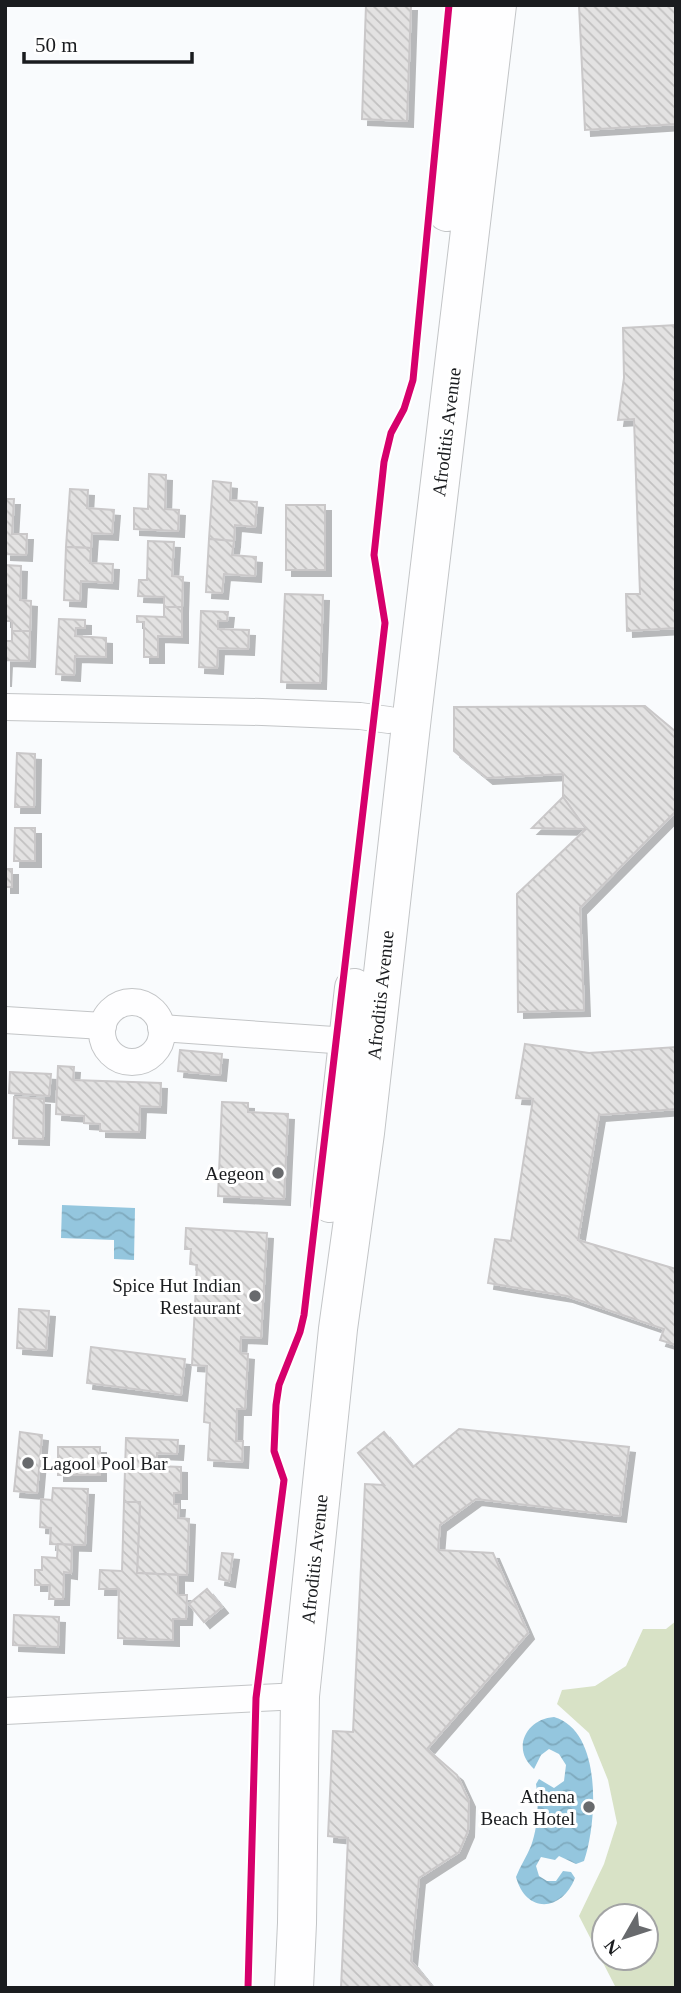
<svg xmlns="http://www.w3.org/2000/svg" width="681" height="1993" viewBox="0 0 681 1993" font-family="Georgia,serif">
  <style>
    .green { fill: #d8e2c6; fill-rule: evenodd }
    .water { fill: url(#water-waves) }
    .building { fill: url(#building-back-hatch); stroke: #cac8c9; stroke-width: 2; filter: url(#shadow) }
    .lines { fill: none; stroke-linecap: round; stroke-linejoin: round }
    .street-casing { stroke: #c3c5c7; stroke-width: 28 }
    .secondary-casing { stroke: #c3c5c7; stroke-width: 40 }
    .street { stroke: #fefeff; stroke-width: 26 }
    .secondary { stroke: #fefeff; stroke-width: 38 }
    .cycleway-casing { stroke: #fff; stroke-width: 11 }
    .cycleway { stroke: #d6006c; stroke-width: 7 }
    .poi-dot { fill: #686a6d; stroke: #fff; stroke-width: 2.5 }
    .labels { text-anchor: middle; stroke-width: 6; stroke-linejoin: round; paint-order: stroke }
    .street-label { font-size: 19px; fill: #1a1c1f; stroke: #fff }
    .poi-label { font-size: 19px; fill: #1a1c1f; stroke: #fff; text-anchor: end }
  </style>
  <defs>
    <pattern id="water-waves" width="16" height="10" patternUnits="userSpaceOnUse" patternTransform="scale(1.75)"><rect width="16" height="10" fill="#94c6de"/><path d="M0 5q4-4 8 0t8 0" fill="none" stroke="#7faabe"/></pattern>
    <pattern id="building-back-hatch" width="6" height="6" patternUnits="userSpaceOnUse" patternTransform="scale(1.75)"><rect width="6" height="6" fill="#e3e2e2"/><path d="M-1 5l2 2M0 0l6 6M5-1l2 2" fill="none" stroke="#c2c1c1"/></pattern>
    <filter id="shadow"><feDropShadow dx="6" dy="6" stdDeviation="0" flood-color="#0004"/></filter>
  </defs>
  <rect width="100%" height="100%" fill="#f9fbfd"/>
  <path class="green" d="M676,1621V1988H616L579,1916L604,1864L617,1823L608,1780L589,1733L557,1704L562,1690L595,1686L626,1666L643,1629H666ZM604,1916H646V1958H604Z"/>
  <g class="water">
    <path d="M62,1205L135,1208L134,1260L114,1259V1240L61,1238Z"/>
    <path d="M554,1717C603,1731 597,1823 584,1861L576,1864L559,1856L555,1860L541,1857L536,1866L539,1876L547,1881H556L563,1871L571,1872L575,1878C562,1912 526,1914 516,1877C520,1866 527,1856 531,1846C538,1827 539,1803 536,1784L539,1779L554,1788L564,1781L566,1765L559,1754L549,1749L541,1755L534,1769C511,1749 526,1719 554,1717Z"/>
  </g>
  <g class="building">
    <path d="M366,5H411L407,121L362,119Z"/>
    <path d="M579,5H676V124L585,130Z"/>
    <path d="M676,325V628L627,631L626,594H640L634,419L618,420L624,378L623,328Z"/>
    <path d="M149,474L166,475L165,509L179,510L178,531L134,529V508L148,509Z"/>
    <path d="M213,481L231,483L230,500L257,502L255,527L235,525L234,541L209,539Z"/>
    <path d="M70,489L88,490L87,508L114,510L112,534L92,533L91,548L66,547Z"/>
    <path d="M5,499H14L12,534H27L26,555L5,554Z"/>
    <rect x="286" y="505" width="39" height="65"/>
    <path d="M209,539L234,541L232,555L256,557L255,576L224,574L222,593L206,592Z"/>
    <path d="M148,541L174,542L172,576L183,577L182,607H164V597L138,596L139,580H147Z"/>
    <path d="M66,547L91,548L90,563L113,564L112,583L81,581L80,601L64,600Z"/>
    <path d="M5,565L21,566L20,600L31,601L30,631H12V621H5Z"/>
    <path d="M285,594L323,595L320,683L281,682Z"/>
    <path d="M164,607H182V637L158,636V657H144V622H137V616L164,617Z"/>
    <path d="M201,611L228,612L227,621H218V629L249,630L248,649L218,648L217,668L199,667Z"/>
    <path d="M59,619L85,620V628H76L75,636L106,638V657L75,656L74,675L56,674Z"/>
    <path d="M12,631H30L29,661L6,660L5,681V641H12Z"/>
    <path d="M645,706L676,732V811L580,908L584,1010L518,1012L517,894L586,829L563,797V774L487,778L454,751V707Z"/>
    <path d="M17,753L35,754L34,807H15Z"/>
    <path d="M563,797L586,829L532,828Z"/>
    <path d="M15,828H35V861H14Z"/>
    <rect x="5" y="869" width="7" height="18"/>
    <path d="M525,1044L589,1053L676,1047V1109L599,1115L578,1240L676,1269V1345L660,1340L664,1329L567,1296L488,1283L495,1239L511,1241L533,1099L516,1098Z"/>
    <path d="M180,1050L222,1054L220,1075L178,1071Z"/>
    <path d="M58,1066L74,1067L73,1080L161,1083L160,1107L140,1106L139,1132L100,1131V1124L84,1123V1116L56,1114Z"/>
    <path d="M10,1072L51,1074L49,1096L9,1093Z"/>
    <path d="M14,1097L44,1099L43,1139L13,1138Z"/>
    <path d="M222,1102L248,1103V1112L288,1114L284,1199L218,1196Z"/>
    <path d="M186,1228L267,1233L261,1338L241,1337L240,1353L248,1354L245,1409H237L236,1441H243L242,1462L208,1460L210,1423L204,1422L207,1366L192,1365L197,1265L190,1264L191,1249H185Z"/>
    <path d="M19,1309L49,1311L46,1350L17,1348Z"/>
    <path d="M91,1347L185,1359L181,1395L87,1383Z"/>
    <path d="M459,1429L629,1447L620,1516L476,1499L440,1525L438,1550L493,1553L528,1633L427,1749L457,1775L469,1801L468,1831L459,1852L419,1878L411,1961L433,1988H341L348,1838L328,1836L333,1731L353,1732L365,1484L384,1485L358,1453L384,1432L413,1467Z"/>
    <path d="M20,1432L42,1435L37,1493L14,1491Z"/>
    <path d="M126,1438L178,1440L177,1454L157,1453V1466L181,1467V1493H174V1504H179L178,1518L189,1519L187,1575L137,1573L140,1502H124Z"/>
    <rect x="58" y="1447" width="42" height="28"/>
    <path d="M53,1488L88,1489L85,1545L50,1544L51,1528L40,1527L41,1499L52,1500Z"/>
    <path d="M124,1502H140L137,1573L178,1575V1595H187L186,1619H173V1640L118,1638L119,1589H99L100,1570L122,1571Z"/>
    <path d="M58,1544L72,1545L71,1573L64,1572L63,1599H49L50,1585H35V1570H42V1557L57,1558Z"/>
    <path d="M222,1553L233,1554L229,1581L219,1579Z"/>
    <path d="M207,1589L222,1607L204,1622L189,1604Z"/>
    <path d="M14,1615L59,1617L58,1647L13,1645Z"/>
  </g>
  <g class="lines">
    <g class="street-casing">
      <g id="street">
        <path d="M5,707L262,712L360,716L389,720"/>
        <circle cx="132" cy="1032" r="30"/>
        <path d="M5,1020L103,1026"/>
        <path d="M161,1028L348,1041"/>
        <path d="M5,1711L300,1696"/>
      </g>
    </g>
    <g class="secondary-casing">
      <g id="secondary">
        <path d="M447,212L468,5"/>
        <path d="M330,1203L354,988"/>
        <path d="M294,1988L297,1923L300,1696L338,1329L365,1133L412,716L497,5"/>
      </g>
    </g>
    <use href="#street" class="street"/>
    <use href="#secondary" class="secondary"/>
    <g class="cycleway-casing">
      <path id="cycleway" d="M248,1988L256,1698L284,1480L274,1451L276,1405L279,1385L300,1332L304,1315L385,623L374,555L384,462L391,433L404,409L413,380L449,5"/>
    </g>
    <use href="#cycleway" class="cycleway"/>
  </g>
  <g class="poi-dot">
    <circle cx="278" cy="1173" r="7"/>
    <circle cx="255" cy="1296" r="7"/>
    <circle cx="28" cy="1463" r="7"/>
    <circle cx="589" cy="1807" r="7"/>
  </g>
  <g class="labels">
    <g class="street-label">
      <text transform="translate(446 432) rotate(-83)" y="7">Afroditis Avenue</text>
      <text transform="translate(380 995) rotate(-84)" y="7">Afroditis Avenue</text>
      <text transform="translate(314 1559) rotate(-84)" y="7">Afroditis Avenue</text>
    </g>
    <g class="poi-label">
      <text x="264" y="1180">Aegeon</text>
      <text x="241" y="1292">Spice Hut Indian<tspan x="241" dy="22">Restaurant</tspan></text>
      <text x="42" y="1470" text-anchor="start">Lagool Pool Bar</text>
      <text x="575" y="1803">Athena<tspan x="575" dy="22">Beach Hotel</tspan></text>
    </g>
  </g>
  <rect width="681" height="1993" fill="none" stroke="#1a1c1f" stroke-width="14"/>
  <g transform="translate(625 1937) rotate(231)"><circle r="33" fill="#ffffff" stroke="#a3a4a5" stroke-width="2"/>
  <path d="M0-5L12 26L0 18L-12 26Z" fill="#686a6d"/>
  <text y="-10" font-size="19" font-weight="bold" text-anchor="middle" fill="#1a1c1f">N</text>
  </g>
  <path d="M24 52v10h168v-10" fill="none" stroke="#1a1c1f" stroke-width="3.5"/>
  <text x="35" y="52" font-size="21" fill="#1a1c1f" stroke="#ffffff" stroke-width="5" paint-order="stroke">50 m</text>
</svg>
